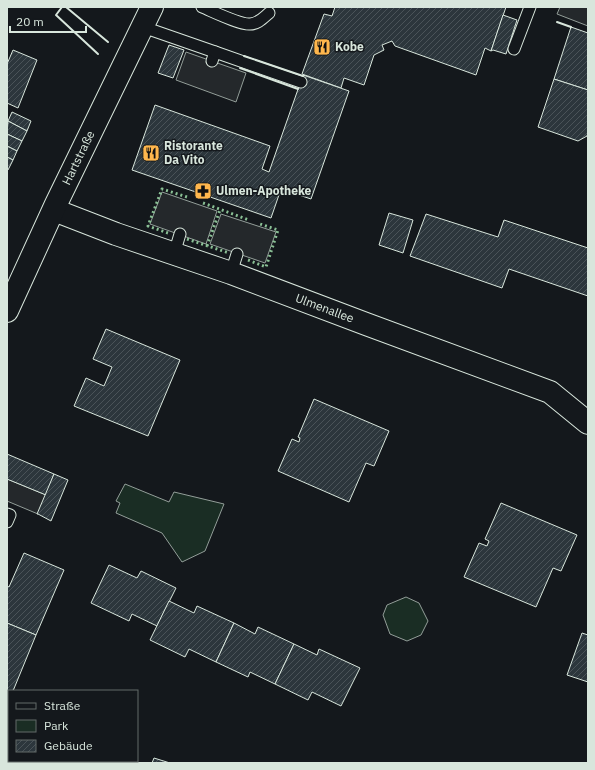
<svg xmlns="http://www.w3.org/2000/svg" width="595" height="770" viewBox="0 0 595 770" font-family="'IBM Plex Sans',sans-serif">
  <style>
    .park { fill: #1a2d24; stroke: #939e99 }
    .parking { fill: #24282b; stroke: #939e99 }
    .building { fill: url(#building-hatch); stroke: #d8e6dc }
    .lines { fill: none; stroke-linecap: round; stroke-linejoin: round }
    .service-casing { stroke: #d8e6dc; stroke-width: 13 }
    .minor-casing { stroke: #d8e6dc; stroke-width: 24 }
    .service { stroke: #14181c; stroke-width: 11 }
    .minor { stroke: #14181c; stroke-width: 22 }
    .hedge { stroke: #8ac095; stroke-width: 3; stroke-dasharray: 2 3; stroke-linecap: butt }
    .wall { stroke: #d8e6dc; stroke-width: 2 }
    .labels { text-anchor: middle; stroke-width: 3; stroke-linejoin: round; paint-order: stroke }
    .poi-label { font-size: 12px; font-weight: bold; fill: #d8e6dc; stroke: #14181c; text-anchor: start }
    .street-label { font-size: 12px; fill: #d8e6dc; stroke: #14181c }
  </style>
  <defs>
    <pattern id="building-hatch" width="6" height="6" patternUnits="userSpaceOnUse"><rect width="6" height="6" fill="#2c363c"/><path d="M-1 1l2-2M0 6l6-6M5 7l2-2" fill="none" stroke="#4a5358"/></pattern>
  </defs>
  <rect width="100%" height="100%" fill="#14181c"/>
  <g class="park">
    <path d="M125,484L169,502L174,492L224,504L205,551L182,562L162,533L116,513L120,503L116,501Z"/>
    <path d="M406,597L419,603L428,621L421,635L407,641L390,634L383,615L387,605Z"/>
  </g>
  <g class="parking">
    <path d="M560,7H588V26L557,14Z"/>
    <path d="M186,52L246,73L236,102L176,80Z"/>
    <path d="M162,192L217,211L206,244L150,224Z"/>
    <path d="M221,214L276,232L265,263L210,244Z"/>
    <path d="M7,479L46,495L38,514L7,501Z"/>
  </g>
  <g class="building">
    <path d="M335,7H506L491,51L485,48L476,75L395,46L392,41L382,45L384,50L374,55L364,85L344,78L341,88L302,74L324,14L332,16Z"/>
    <path d="M503,15L517,20L506,54L493,50L491,51Z"/>
    <path d="M571,27L588,33V90L554,79Z"/>
    <path d="M169,45L184,50L173,78L158,73Z"/>
    <path d="M13,50L37,60L18,108L7,103V64Z"/>
    <path d="M303,75L349,91L311,199L281,189L271,218L132,170L155,105L270,146L262,169L269,172Z"/>
    <path d="M554,79L588,90V133L587,136L578,141L538,127Z"/>
    <path d="M12,112L31,121L27,131L8,121Z"/>
    <path d="M8,121L27,131L22,141L7,134Z"/>
    <path d="M7,134L22,141L17,151L7,146Z"/>
    <path d="M7,146L17,151L13,160L7,157Z"/>
    <path d="M7,157L13,160L8,170H7Z"/>
    <path d="M389,213L413,220L403,253L379,245Z"/>
    <path d="M426,214L498,237L504,220L588,248V296L509,269L502,288L410,256Z"/>
    <path d="M106,329L180,360L148,436L74,406L86,378L104,386L112,367L93,359Z"/>
    <path d="M314,399L389,431L374,466L366,463L349,502L278,471L292,439L299,442L300,438L298,437Z"/>
    <path d="M7,454L54,474L46,495L7,479Z"/>
    <path d="M54,474L68,480L51,521L38,514H37Z"/>
    <path d="M501,503L577,535L561,571L553,568L536,607L464,577L479,543L487,546L489,541L485,539Z"/>
    <path d="M24,553L64,570L36,635L7,623V586L9,587Z"/>
    <path d="M109,565L137,578L141,571L176,588L157,626L132,614L129,621L91,603Z"/>
    <path d="M169,601L194,613L197,606L234,623L216,662L189,649L185,657L150,640Z"/>
    <path d="M7,623L36,635L13,691H9V698L7,697Z"/>
    <path d="M234,623L255,634L258,627L294,644L275,684L250,672L248,677L216,662Z"/>
    <path d="M582,633L588,635V682L567,675Z"/>
    <path d="M294,644L317,655L319,649L360,668L341,706L312,692L308,700L275,684Z"/>
    <path d="M154,758L170,763H152Z"/>
    <path d="M65,761H96L95,763H64Z"/>
    <path d="M96,761H128L127,763H95Z"/>
  </g>
  <g class="lines">
    <g class="service-casing">
      <g id="service">
        <path d="M202,7C212,11 240,25 250,24C258,24 263,18 269,13"/>
        <path d="M143,27L215,52L212,61"/>
        <path d="M514,49L530,7"/>
        <path d="M215,52L301,82"/>
        <path d="M174,254L180,234"/>
        <path d="M231,273L237,254"/>
        <path d="M7,514L10,515L7,522"/>
      </g>
    </g>
    <g class="minor-casing">
      <g id="minor">
        <path id="s1" d="M54,210L116,234L231,273L366,324L550,392L588,423"/>
        <path id="s2" d="M7,311L56,204L152,7"/>
      </g>
    </g>
    <use href="#service" class="service"/>
    <use href="#minor" class="minor"/>
    <g class="hedge">
      <path d="M203,203L249,220"/>
      <path d="M168,233L148,226L162,189L187,197"/>
      <path d="M187,239L229,253"/>
      <path d="M207,246L220,210"/>
      <path d="M248,260L266,267L278,230L260,224"/>
    </g>
    <g class="wall">
      <path d="M62,7L56,15L98,54"/>
      <path d="M66,7L108,42"/>
      <path d="M557,22L571,27"/>
      <path d="M244,56L303,76"/>
      <path d="M240,68L298,89"/>
    </g>
  </g>
  <defs>
    <g id="restaurant-square" transform="scale(0.9)"><rect x="-9" y="-9" width="18" height="18" rx="4" fill="#ffb74d" stroke="#14181c"/><path d="M-5-6h1v4h1v-4h1v4h1v-4h1v5L-1.5 .5V6h-2V.5L-5-1ZM5-6V6H3V1.5H1.5Q1.5-4 5-6Z" fill="#111"/></g>
    <g id="pharmacy-square" transform="scale(0.9)"><rect x="-9" y="-9" width="18" height="18" rx="4" fill="#ffb74d" stroke="#14181c"/><path d="M-2-6h4v4h4v4h-4v4h-4v-4h-4v-4h4Z" fill="#111"/></g>
  </defs>
  <g fill-rule="evenodd">
    <use href="#restaurant-square" x="322" y="47"/>
    <use href="#restaurant-square" x="151" y="153"/>
    <use href="#pharmacy-square" x="203" y="191"/>
  </g>
  <g class="labels">
    <g class="poi-label">
      <text x="335" y="51">Kobe</text>
      <text x="164" y="150">Ristorante<tspan x="164" dy="14">Da Vito</tspan></text>
      <text x="216" y="195">Ulmen-Apotheke</text>
    </g>
    <g class="street-label">
      <text dy="4" stroke="none"><textPath href="#s2" startOffset="169">Hartstraße</textPath></text>
      <text dy="4" stroke="none"><textPath href="#s1" startOffset="288">Ulmenallee</textPath></text>
    </g>
  </g>
  <rect width="595" height="770" fill="none" stroke="#d8e6dc" stroke-width="16"/>
  <rect x="8" y="690" width="130" height="72" fill="#14181c" stroke="#626a69"/>
  <rect x="16" y="703" width="20" height="6" fill="#14181c" stroke="#626a69"/>
  <text x="44" y="710" font-size="12" fill="#d8e6dc">Straße</text>
  <rect x="16" y="720" width="20" height="12" fill="#1a2d24" stroke="#626a69"/>
  <text x="44" y="730" font-size="12" fill="#d8e6dc">Park</text>
  <rect x="16" y="740" width="20" height="12" fill="url(#building-hatch)" stroke="#626a69"/>
  <text x="44" y="750" font-size="12" fill="#d8e6dc">Gebäude</text>
  <path d="M10 26v6h76v-6" fill="none" stroke="#d8e6dc" stroke-width="2"/>
  <text x="16" y="26" font-size="12" fill="#d8e6dc" stroke="#14181c" stroke-width="3" paint-order="stroke">20 m</text>
</svg>
